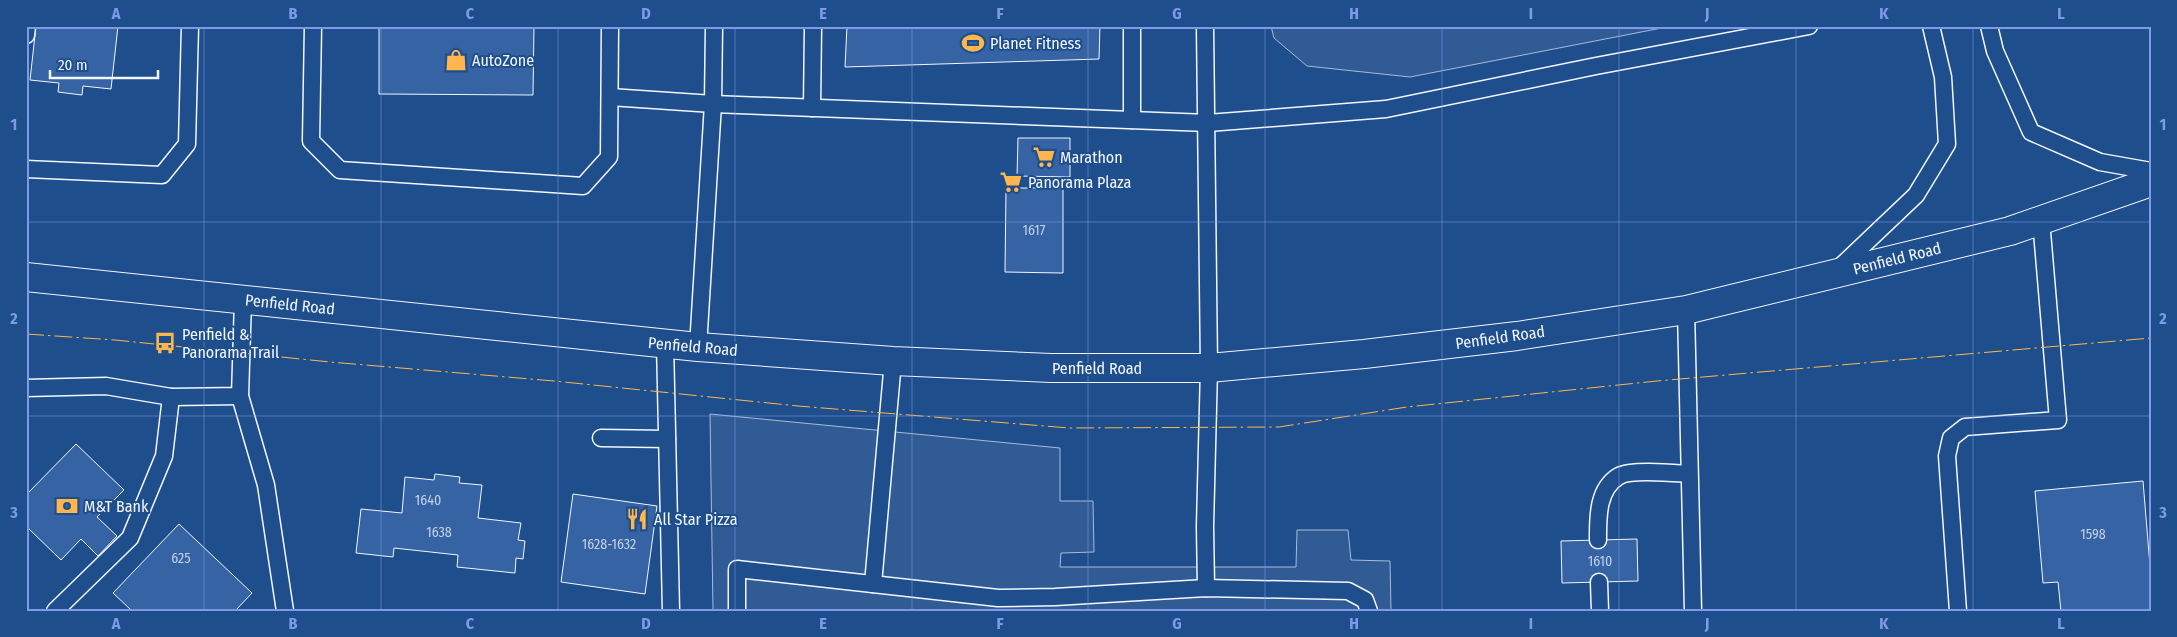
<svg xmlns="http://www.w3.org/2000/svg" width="2177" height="637" viewBox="0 0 2177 637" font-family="'Fira Sans Condensed',sans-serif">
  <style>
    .parking { fill: #305b95; stroke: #a8bbd7 }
    .building { fill: #3563a3; stroke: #f2f6ff }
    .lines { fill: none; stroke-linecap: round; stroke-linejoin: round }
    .service-casing { stroke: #f2f6ff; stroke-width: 19 }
    .secondary-casing { stroke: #f2f6ff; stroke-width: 30 }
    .service { stroke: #1f4e8c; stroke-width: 16 }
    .secondary { stroke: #1f4e8c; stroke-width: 28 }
    .power { stroke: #ffb74d; stroke-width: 1; stroke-dasharray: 18 4 2.5 4; stroke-linecap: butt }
    .grid { fill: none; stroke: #7d9aea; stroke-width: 1; stroke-opacity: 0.55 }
    .labels { text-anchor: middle; stroke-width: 4; stroke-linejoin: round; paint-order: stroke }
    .number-label { font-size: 14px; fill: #c3d1e8 }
    .poi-label { font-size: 16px; fill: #f2f6ff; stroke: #1f4e8c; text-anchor: start }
    .street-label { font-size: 16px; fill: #f2f6ff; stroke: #1f4e8c }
    .neatline { fill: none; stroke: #7d9aea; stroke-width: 2 }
    .grid-label { font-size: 16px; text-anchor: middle; font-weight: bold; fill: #7d9aea }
  </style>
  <rect width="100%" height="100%" fill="#1f4e8c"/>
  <g class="parking">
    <path d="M1271,26H1672L1410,77L1307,66L1274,38Z"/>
    <path d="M710,414L1060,448V501H1093L1094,552L1061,553L1060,567H1296L1297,530H1348L1351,560L1390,561L1391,611H713Z"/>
  </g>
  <g class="building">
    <path d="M36,26H118L111,89L83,86L82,95L58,92L59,83L30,80Z"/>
    <path d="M379,26H534L533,95L379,94Z"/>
    <path d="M847,26H1100L1099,59L845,67Z"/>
    <path d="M1018,138H1070V177L1017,176Z"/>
    <path d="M1006,188H1063V273L1005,272Z"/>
    <path d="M76,444L124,490L97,517L117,536L98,556L81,539L61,560L26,526V495Z"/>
    <path d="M435,474L460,477L459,483L482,485L478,518L521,523L518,540L525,541L523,559L516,558L515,573L457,567L458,555L394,548L393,557L356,553L361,509L402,513L405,477L434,480Z"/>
    <path d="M2143,481L2151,578V611H2061L2058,582L2043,583L2035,491Z"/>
    <path d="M573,494L657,506L645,594L561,582Z"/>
    <path d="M179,524L252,593L235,611H129L130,609L113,593Z"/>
    <path d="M1637,539L1638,581L1562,583L1561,541Z"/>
  </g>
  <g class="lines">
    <g class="service-casing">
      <g id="service">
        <path d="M313,26L311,141L340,170L583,186L609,157L610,26"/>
        <path d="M1205,26L1209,368L1205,526L1206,588"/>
        <path d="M1989,26L1995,51L2031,132L2100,162L2151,171"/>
        <path d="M26,35L27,26"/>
        <path d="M610,97L713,104L1208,123L1386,109L1596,66L1809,26"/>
        <path d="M812,108L813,26"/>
        <path d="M1132,120V26"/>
        <path d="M26,169L162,175L187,144L190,26"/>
        <path d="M1837,270L1916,195L1947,144L1943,77L1931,26"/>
        <path d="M1686,310L1693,611"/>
        <path d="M665,343L671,611"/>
        <path d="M698,347L713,104L714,26"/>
        <path d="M26,388L106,386L171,397L240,396L243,300"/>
        <path d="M240,396L266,485L285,611"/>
        <path d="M601,438L667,439"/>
        <path d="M1598,540C1598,518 1597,489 1619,476C1631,469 1674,473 1689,474"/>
        <path d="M1599,582L1600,611"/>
        <path d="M873,584L893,361"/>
        <path d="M55,611L130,538L164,456L171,397"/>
        <path d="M737,611V569L998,598L1055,597L1206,588L1348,591L1365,600L1369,611"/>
        <path d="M1958,611L1947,456L1951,438L1965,427L2058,420L2041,220"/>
      </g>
    </g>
    <g class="secondary-casing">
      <path id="secondary" d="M26,277L698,347L893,361L1051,368H1209L1364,354L1517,336L1686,310L2010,231L2151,182"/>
    </g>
    <use href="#service" class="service"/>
    <use href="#secondary" class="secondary"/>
    <path class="power" d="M26,334L115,340L330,362L554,381L798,406L1069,428L1279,427L1407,407L1657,381L2151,338"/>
  </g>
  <path class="grid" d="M204,26V611M381,26V611M558,26V611M735,26V611M912,26V611M1088,26V611M1265,26V611M1442,26V611M1619,26V611M1796,26V611M1973,26V611M26,222H2151M26,416H2151"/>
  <defs>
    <g id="stadium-bare" transform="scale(1.725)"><path d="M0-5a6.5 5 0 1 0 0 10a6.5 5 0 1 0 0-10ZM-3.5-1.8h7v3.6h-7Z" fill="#ffb74d" stroke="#1f4e8c" stroke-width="2.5" paint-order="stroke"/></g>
    <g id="shop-bare" transform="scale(1.725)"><path d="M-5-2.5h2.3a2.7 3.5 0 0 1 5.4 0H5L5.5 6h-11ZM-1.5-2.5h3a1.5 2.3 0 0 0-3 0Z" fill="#ffb74d" stroke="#1f4e8c" stroke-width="2.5" paint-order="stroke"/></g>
    <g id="supermarket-bare" transform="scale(1.725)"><path d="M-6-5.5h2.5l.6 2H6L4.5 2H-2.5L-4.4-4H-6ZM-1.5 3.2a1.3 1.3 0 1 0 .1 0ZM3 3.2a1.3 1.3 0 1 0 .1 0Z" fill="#ffb74d" stroke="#1f4e8c" stroke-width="2.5" paint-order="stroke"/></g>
    <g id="bus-bare" transform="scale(1.725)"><path d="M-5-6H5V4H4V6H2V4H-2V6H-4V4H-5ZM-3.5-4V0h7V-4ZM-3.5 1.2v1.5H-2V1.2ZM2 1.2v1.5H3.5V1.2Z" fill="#ffb74d" stroke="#1f4e8c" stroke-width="2.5" paint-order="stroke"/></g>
    <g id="bank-bare" transform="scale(1.725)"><path d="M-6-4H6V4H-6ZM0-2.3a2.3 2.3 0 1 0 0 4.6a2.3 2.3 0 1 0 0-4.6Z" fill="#ffb74d" stroke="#1f4e8c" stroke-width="2.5" paint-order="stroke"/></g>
    <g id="restaurant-bare" transform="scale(1.725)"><path d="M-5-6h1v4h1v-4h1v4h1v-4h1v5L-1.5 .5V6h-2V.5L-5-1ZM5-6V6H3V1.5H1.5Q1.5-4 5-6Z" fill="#ffb74d" stroke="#1f4e8c" stroke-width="2.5" paint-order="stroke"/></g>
  </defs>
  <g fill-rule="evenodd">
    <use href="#stadium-bare" x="973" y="43"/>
    <use href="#shop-bare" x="456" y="60"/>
    <use href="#supermarket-bare" x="1044" y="157"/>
    <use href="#supermarket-bare" x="1011" y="182"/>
    <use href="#bus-bare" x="165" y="343"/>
    <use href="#bank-bare" x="67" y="506"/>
    <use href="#restaurant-bare" x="637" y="519"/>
  </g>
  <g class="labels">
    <g class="number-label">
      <text x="1034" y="235">1617</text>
      <text x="428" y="505">1640</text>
      <text x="439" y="537">1638</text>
      <text x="2093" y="539">1598</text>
      <text x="609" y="549">1628-1632</text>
      <text x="181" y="563">625</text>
      <text x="1600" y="566">1610</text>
    </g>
    <g class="poi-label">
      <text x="990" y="49">Planet Fitness</text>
      <text x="472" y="66">AutoZone</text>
      <text x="1060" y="163">Marathon</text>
      <text x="1028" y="188">Panorama Plaza</text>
      <text x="182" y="340">Penfield &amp;<tspan x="182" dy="18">Panorama Trail</tspan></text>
      <text x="84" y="512">M&amp;T Bank</text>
      <text x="654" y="525">All Star Pizza</text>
    </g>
    <g class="street-label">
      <text transform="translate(1897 258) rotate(-14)" y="6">Penfield Road</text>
      <text transform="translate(290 304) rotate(6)" y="6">Penfield Road</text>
      <text transform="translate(1500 337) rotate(-8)" y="6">Penfield Road</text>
      <text transform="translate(693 346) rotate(5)" y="6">Penfield Road</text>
      <text x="1097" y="374">Penfield Road</text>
    </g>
  </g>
  <rect width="2177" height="637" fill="none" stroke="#1f4e8c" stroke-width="55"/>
  <path d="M50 70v8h108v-8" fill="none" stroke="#f2f6ff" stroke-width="2.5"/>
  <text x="58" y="70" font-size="15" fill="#f2f6ff" stroke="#1f4e8c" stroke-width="4" paint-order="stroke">20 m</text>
  <rect x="28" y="28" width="2122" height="582" class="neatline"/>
  <g class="grid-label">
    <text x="116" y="19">A</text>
    <text x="293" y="19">B</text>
    <text x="470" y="19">C</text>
    <text x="646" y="19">D</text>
    <text x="823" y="19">E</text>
    <text x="1000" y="19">F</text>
    <text x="1177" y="19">G</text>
    <text x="1354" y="19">H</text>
    <text x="1531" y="19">I</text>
    <text x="1707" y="19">J</text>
    <text x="1884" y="19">K</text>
    <text x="2061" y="19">L</text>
    <text x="14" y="130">1</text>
    <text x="2163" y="130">1</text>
    <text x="14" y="324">2</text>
    <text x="2163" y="324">2</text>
    <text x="14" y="518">3</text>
    <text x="2163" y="518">3</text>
    <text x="116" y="629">A</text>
    <text x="293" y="629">B</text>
    <text x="470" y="629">C</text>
    <text x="646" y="629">D</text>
    <text x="823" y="629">E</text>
    <text x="1000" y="629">F</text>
    <text x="1177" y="629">G</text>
    <text x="1354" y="629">H</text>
    <text x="1531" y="629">I</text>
    <text x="1707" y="629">J</text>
    <text x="1884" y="629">K</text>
    <text x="2061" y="629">L</text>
  </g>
</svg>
